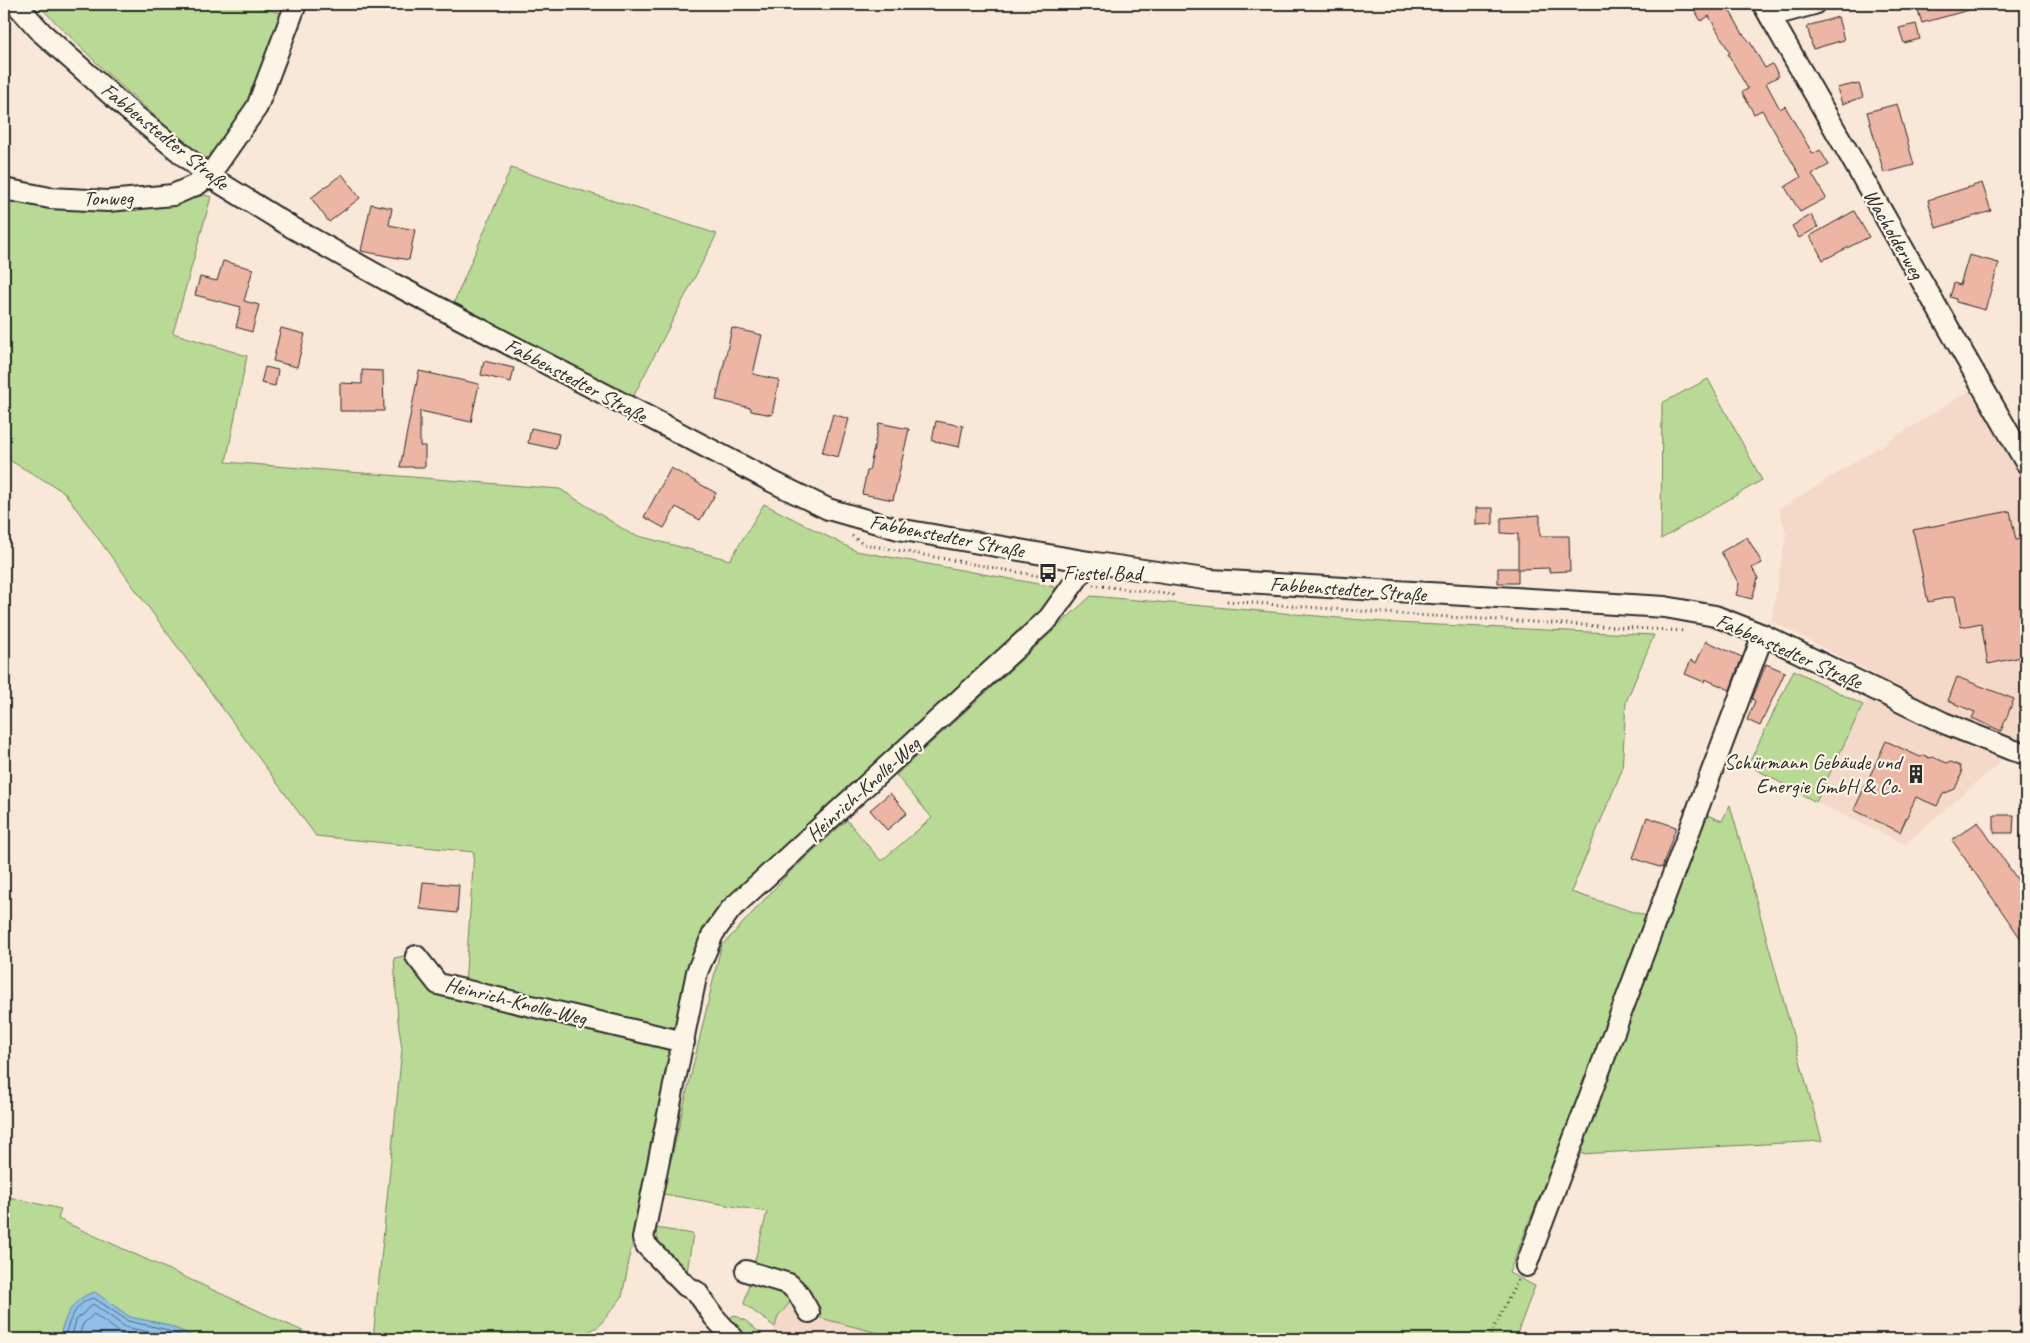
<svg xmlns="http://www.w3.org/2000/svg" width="2030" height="1343" viewBox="0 0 2030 1343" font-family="Caveat,sans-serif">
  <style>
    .built { fill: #f5d9c8 }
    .green { fill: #b9da94; stroke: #728260 }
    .water { fill: #8ebfe9; stroke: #66849d }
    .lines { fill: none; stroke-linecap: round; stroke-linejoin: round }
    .shore { stroke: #536677; stroke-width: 1 }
    .building { fill: #edb5a3; stroke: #2b2b2b }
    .minor-casing { stroke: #2b2b2b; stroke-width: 24 }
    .path { stroke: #2b2b2b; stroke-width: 3; stroke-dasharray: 1 4; stroke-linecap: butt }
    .minor { stroke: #fcf5e5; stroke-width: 20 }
    .labels { text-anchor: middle; stroke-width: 4.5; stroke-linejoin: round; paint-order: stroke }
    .street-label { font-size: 21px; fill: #2b2b2b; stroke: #fcf5e5 }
    .poi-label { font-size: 21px; fill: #2b2b2b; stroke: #fcf5e5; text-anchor: start }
  </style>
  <rect width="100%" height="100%" fill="#f9e8d8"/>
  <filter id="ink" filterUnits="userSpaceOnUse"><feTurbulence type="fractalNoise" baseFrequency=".02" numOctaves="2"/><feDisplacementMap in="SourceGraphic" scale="10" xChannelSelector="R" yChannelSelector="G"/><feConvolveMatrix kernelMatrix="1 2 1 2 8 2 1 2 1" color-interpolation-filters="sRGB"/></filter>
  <g filter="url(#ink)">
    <g class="built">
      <path d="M1971,390L2026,482V742L2005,739L1998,764L1905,844L1816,802L1878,676L1771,621L1786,534L1779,509Z"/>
      <path d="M795,1296L806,1314L882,1334L884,1339H771L778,1316Z"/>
    </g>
    <g class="green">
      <path d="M37,4H249L284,14L248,105L209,164L109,75Z"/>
      <path d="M511,168L717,234L631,401L452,307Z"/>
      <path d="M205,195L211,197L173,333L247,356L226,462L560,489L631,534L730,560L764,504L856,551L1055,587L1048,609L734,893L701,933L686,977L676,1035L465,986L474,852L316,836L64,492L4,457V198L176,202Z"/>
      <path d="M1708,379L1762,480L1661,539L1662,403Z"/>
      <path d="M1091,596L1396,623L1654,635L1626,702L1622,770L1571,892L1650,917L1509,1273L1535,1286L1515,1339H884L882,1334L805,1314L795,1297L778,1316L775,1327L744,1304L767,1212L663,1194L721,947L786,876L847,820L881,861L932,818L896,775Z"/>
      <path d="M1794,670L1863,705L1816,802L1748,765Z"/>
      <path d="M1730,805L1822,1141L1580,1154L1707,815L1722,821Z"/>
      <path d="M409,955L434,987L671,1043L622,1297L599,1326L575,1339H373L402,1049L398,1021L394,958Z"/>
      <path d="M4,1196L61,1209L58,1219L320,1339H4Z"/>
      <path d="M656,1228L693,1234L687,1272C668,1268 657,1247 656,1228Z"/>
      <path d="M734,1315L746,1321L767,1339H743L725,1321Z"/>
    </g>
    <path class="water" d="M95,1292L130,1317L165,1324L200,1339H59C64,1319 72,1297 95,1292Z"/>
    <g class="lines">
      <g class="shore">
        <path d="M64,1339C68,1324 75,1301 94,1298L128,1321L164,1329L188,1339"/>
        <path d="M71,1339L76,1320L93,1304L125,1327L162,1335L173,1339"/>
        <path d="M78,1339L83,1324L94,1314L122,1334L142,1339"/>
      </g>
    </g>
    <g class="building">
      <path d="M1691,4H1731L1727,6L1743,34L1750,42L1765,68L1772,64L1779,76L1766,83L1780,109L1785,106L1813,154L1820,150L1829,165L1812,174L1826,198L1800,212L1785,187L1801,177L1762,110L1754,114L1742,92L1748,89L1728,54L1730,53L1709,16L1701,21Z"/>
      <path d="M1916,4H1975L1976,8L1922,23Z"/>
      <path d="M1838,17L1844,40L1813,49L1807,26Z"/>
      <path d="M1916,24L1920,39L1904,43L1899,28Z"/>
      <path d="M1854,84V85L1859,84L1863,97L1842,104L1837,88Z"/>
      <path d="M1897,104L1914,165L1884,173L1867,112Z"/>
      <path d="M342,174L360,198L329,222L311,198Z"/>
      <path d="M1982,183L1991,211L1936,228L1928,200Z"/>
      <path d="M371,204L392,208L389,225L415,230L409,260L361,251Z"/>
      <path d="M1854,211L1869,237L1823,260L1810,236Z"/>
      <path d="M1811,215L1818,227L1799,238L1792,226Z"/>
      <path d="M1969,255L1999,263L1985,310L1956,302V299L1950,297L1954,283L1960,285Z"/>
      <path d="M223,261L253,269L244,301L259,305L252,332L236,327L241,307L195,295L200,277L217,281Z"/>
      <path d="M281,328L305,334L297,367L273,361Z"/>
      <path d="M732,328L762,335L753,374L779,380L772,415L751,411V408L716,400Z"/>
      <path d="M484,361L514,368L511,382L481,375Z"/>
      <path d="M265,367L278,370L275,386L261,383Z"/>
      <path d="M362,370L383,371L384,411H340V383L362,384Z"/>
      <path d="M419,371L479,384L471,422L420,411V446H425V467H400Z"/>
      <path d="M833,414L849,419L838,457L822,453Z"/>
      <path d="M936,421L963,426L959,447L932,441Z"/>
      <path d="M879,423L909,429L893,500L862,494L867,471H869Z"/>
      <path d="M531,428L559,434L556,449L528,443Z"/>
      <path d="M671,468L716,493L700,520L676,507L664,528L644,517Z"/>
      <path d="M1476,508H1493V524L1476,525Z"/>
      <path d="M2010,511L2016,540L2026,538V614L2020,615L2026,656L1988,664L1981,623L1961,627L1955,596L1928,602L1913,530Z"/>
      <path d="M1540,515V536H1569L1570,571L1549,572V568L1518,569V583H1498V568H1518V534L1501,533V518Z"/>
      <path d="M1747,537L1762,563L1752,568L1758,578L1752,599L1736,595L1739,584L1721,552Z"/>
      <path d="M1706,641L1742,657L1730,690L1705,679L1704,682L1685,674L1691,660L1696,663Z"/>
      <path d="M1766,664L1785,672L1760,726L1747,720L1755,701L1752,699Z"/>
      <path d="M1957,677L2014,699L2001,731L1972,718L1975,712L1948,701Z"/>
      <path d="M1886,741L1920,757L1924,755L1929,758L1933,757L1947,763L1951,762L1960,766L1962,773L1955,789L1943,794L1937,806L1916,797L1900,832L1854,810Z"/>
      <path d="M890,793L907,813L887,830L870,810Z"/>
      <path d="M1994,815H2014L2013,833H1994Z"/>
      <path d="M1647,817L1676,827L1662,868L1633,858Z"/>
      <path d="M1978,822L2026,892V946L1952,840Z"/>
      <path d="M423,882L459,885L457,913L420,909Z"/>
    </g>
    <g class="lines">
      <g class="minor-casing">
        <g id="minor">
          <path d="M16,4L42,33L127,109L209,176L293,228L388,281L771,481L828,509L898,529L1089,562L1211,580L1665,607L1715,616L1763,635L1944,723L2012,750L2026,754"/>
          <path d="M1763,4L2026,463"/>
          <path d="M1770,16L1814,4"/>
          <path d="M4,189L50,198L108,201L173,195L198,184L209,176L257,107L296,4"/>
          <path d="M416,956L438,984L684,1042"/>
          <path d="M1526,1266L1763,635"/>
          <path d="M746,1271L789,1284L798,1293L809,1312"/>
          <path d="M734,1339L714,1317L697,1292L686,1286L646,1245L643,1238L697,972L713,934L731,909L1049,618L1089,562"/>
        </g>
      </g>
      <g class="path">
        <path d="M852,536L863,544L1055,579"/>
        <path d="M1093,585L1174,595"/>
        <path d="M1227,601L1399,614L1685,631"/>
        <path d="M1488,1339L1518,1280"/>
      </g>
      <use href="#minor" class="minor"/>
    </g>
  </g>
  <defs>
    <g id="bus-bare" transform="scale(1.5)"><path d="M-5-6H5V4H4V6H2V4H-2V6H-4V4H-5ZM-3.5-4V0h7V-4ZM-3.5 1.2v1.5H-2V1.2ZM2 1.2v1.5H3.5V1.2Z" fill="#2b2b2b" stroke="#fcf5e5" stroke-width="2.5" paint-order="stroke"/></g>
    <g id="building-bare" transform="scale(1.5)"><path d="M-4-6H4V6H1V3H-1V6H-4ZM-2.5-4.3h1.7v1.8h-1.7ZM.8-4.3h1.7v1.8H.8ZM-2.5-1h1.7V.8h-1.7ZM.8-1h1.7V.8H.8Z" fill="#2b2b2b" stroke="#fcf5e5" stroke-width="2.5" paint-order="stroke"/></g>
  </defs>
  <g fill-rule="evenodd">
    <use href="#bus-bare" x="1048" y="573"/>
    <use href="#building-bare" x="1916" y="774"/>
  </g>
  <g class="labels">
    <g class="street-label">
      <text transform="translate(165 136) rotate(39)" y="7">Fabbenstedter Straße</text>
      <text transform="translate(108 198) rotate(-1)" y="7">Tonweg</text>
      <text transform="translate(1894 234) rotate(60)" y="7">Wacholderweg</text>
      <text transform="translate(576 380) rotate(28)" y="7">Fabbenstedter Straße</text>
      <text transform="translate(947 536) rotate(11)" y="7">Fabbenstedter Straße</text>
      <text transform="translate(1348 589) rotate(4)" y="7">Fabbenstedter Straße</text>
      <text transform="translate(1789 651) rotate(24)" y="7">Fabbenstedter Straße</text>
      <text transform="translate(863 789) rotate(-42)" y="7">Heinrich-Knolle-Weg</text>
      <text transform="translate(516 1001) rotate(14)" y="7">Heinrich-Knolle-Weg</text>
    </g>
    <g class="poi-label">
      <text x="1063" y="580">Fiestel Bad</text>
      <text x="1901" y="769" text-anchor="end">Schürmann Gebäude und<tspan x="1901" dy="24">Energie GmbH &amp; Co.</tspan></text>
    </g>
  </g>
  <rect width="2030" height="1343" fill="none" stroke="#fcf5e5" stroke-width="20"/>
  <rect x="10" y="10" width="2010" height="1323" fill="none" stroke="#2b2b2b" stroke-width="2" filter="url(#ink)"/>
</svg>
